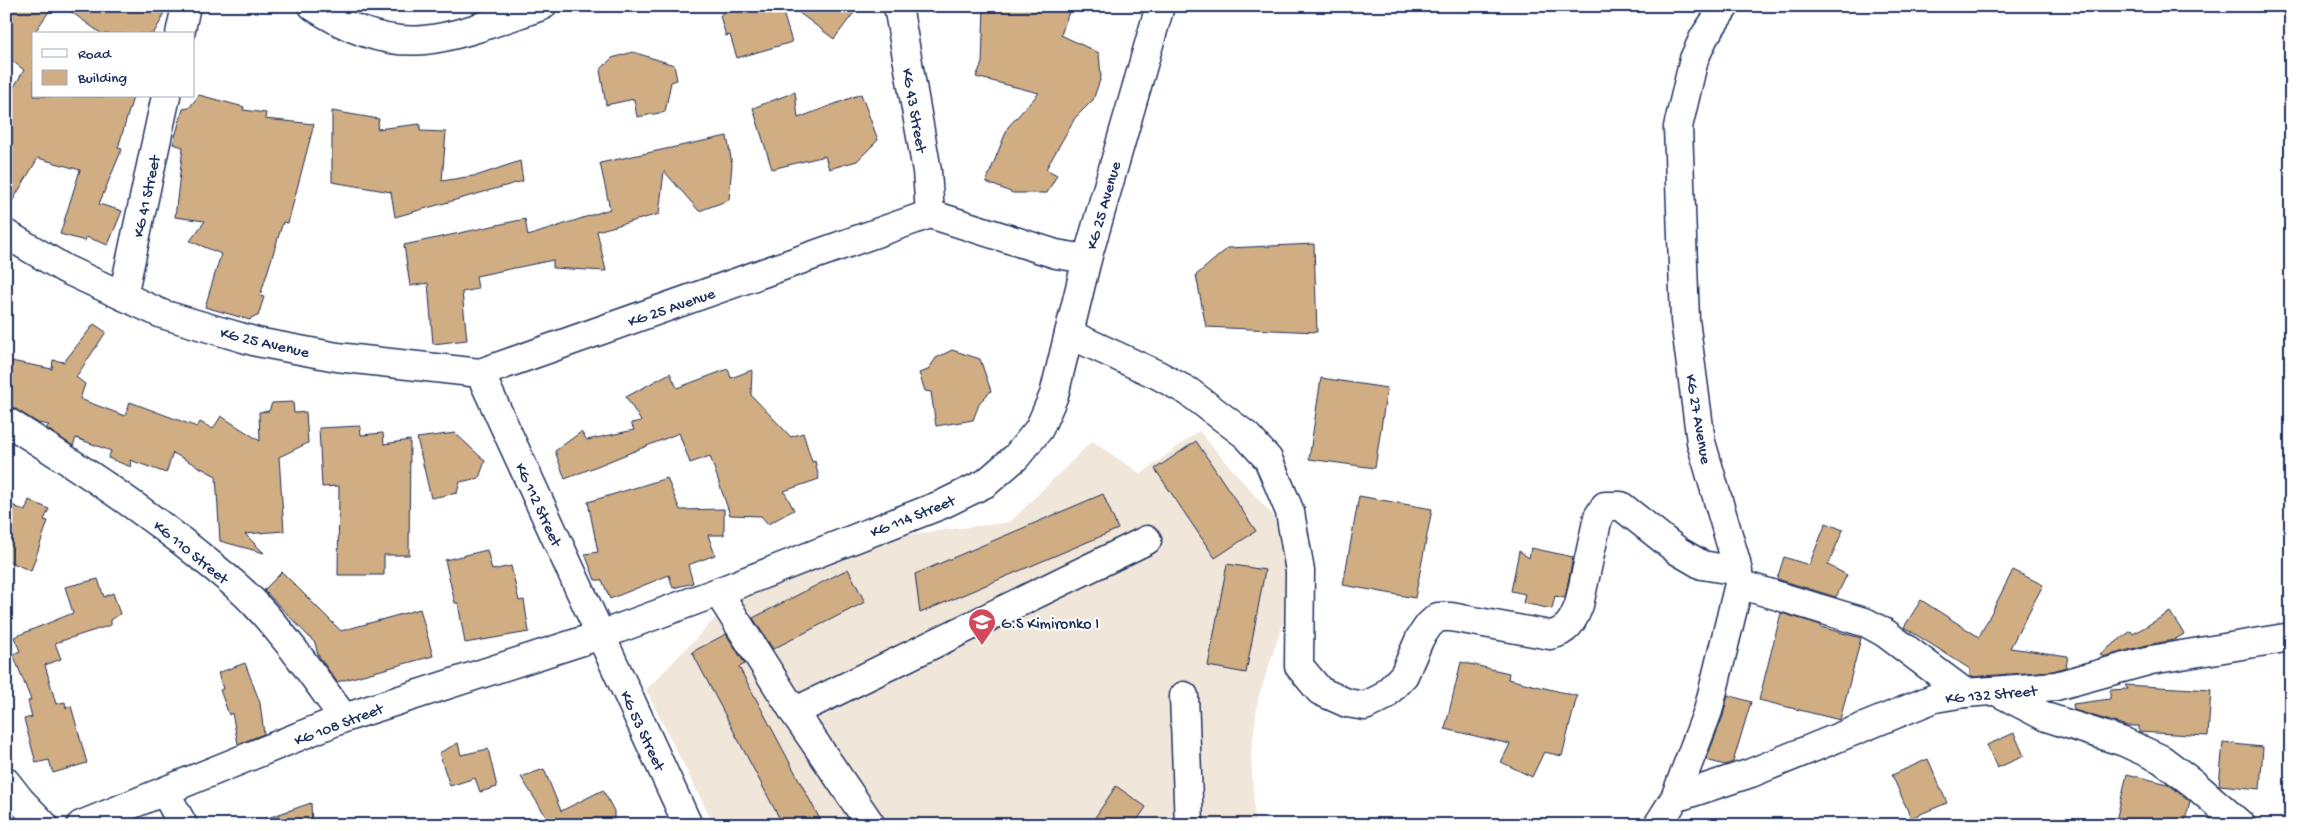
<svg xmlns="http://www.w3.org/2000/svg" width="2297" height="831" viewBox="0 0 2297 831" font-family="'Gochi Hand',sans-serif">
  <style>
    .built { fill: #f1e6da }
    .building { fill: #d0ad82; stroke: #1b2f5e }
    .lines { fill: none; stroke-linecap: round; stroke-linejoin: round }
    .minor-casing { stroke: #1b2f5e; stroke-width: 31 }
    .minor { stroke: #fff; stroke-width: 28 }
    .labels { text-anchor: middle; stroke-width: 4; stroke-linejoin: round; paint-order: stroke }
    .street-label { font-size: 16px; fill: #1b2f5e; stroke: #fff }
    .poi-label { font-size: 16px; fill: #1b2f5e; stroke: #fff; text-anchor: start }
  </style>
  <rect width="100%" height="100%" fill="#fff"/>
  <filter id="ink" filterUnits="userSpaceOnUse"><feTurbulence type="fractalNoise" baseFrequency=".02" numOctaves="2"/><feDisplacementMap in="SourceGraphic" scale="10" xChannelSelector="R" yChannelSelector="G"/><feConvolveMatrix kernelMatrix="1 2 1 2 8 2 1 2 1" color-interpolation-filters="sRGB"/></filter>
  <g filter="url(#ink)">
    <path class="built" d="M1199,431L1279,523L1290,602L1258,699L1251,755L1255,825H714L646,690L736,597L854,541L1010,522L1092,441L1141,474Z"/>
    <g class="building">
      <path d="M6,6H53L34,33V96L133,97L118,148L122,149L99,204L122,211L108,245L86,237L85,241L60,234L80,170L38,158L6,212V100L24,70L6,56Z"/>
      <path d="M63,6H165L162,19L153,34H102Z"/>
      <path d="M728,6H781L792,42L737,58L730,35L726,36L720,16Z"/>
      <path d="M790,6H859L834,39Z"/>
      <path d="M984,6H1071L1061,35L1099,53L1101,77L1093,100L1075,118L1046,169L1057,175L1047,193H1013L986,182L1008,127L1039,93L976,77L982,63Z"/>
      <path d="M633,52L674,65L677,80L671,82L665,112L637,117L634,99L606,105L600,70L612,58Z"/>
      <path d="M795,92L798,118L861,94L878,140L857,161L829,169L825,156L772,169L753,108Z"/>
      <path d="M199,95L244,107L243,110L266,113L265,119L314,124L288,223L283,222L260,296L264,297L258,316L252,317L250,320L205,307L221,254L190,241L205,221L175,217L183,147L173,144L183,109L189,108Z"/>
      <path d="M332,111L379,119L377,129L420,124V131L446,132L442,181L479,175L520,161L523,181L395,217L391,192L332,182Z"/>
      <path d="M727,136L732,164L729,200L699,211L664,171L659,214L597,231L606,271L553,268V260L476,276L478,289L462,292L467,340L433,344L428,283L410,286L404,245L525,219L528,236L610,209L600,163Z"/>
      <path d="M1314,244L1317,332L1206,327L1196,275L1228,248Z"/>
      <path d="M94,324L106,332L76,377L85,384L80,399L125,416L130,402L197,427L200,422L213,429L221,416L260,441L259,412L269,411L272,403L293,402L294,413L306,412L308,443L279,457L284,531L245,534L264,553L220,541L216,476L173,453L166,473L130,460L131,467L108,458L111,451L76,438L73,446L46,428L49,425L38,423L6,403V360L52,369L53,360L64,362Z"/>
      <path d="M952,350L980,359L991,391L980,402L973,420L936,426L931,392L925,391L919,373L928,370L936,358Z"/>
      <path d="M728,369L731,378L752,370L751,395L791,437L803,433L812,462L815,461L819,479L784,491L794,510L768,524L761,516L730,515L710,456L690,463L679,433L565,479L555,451L581,432L587,440L634,430L631,423L641,421L626,397L670,373L677,388Z"/>
      <path d="M1321,378L1387,388L1375,468L1309,459Z"/>
      <path d="M360,426L361,435L383,433L384,444L410,440L409,555H384V575H338L339,486L322,487L319,428Z"/>
      <path d="M455,433L485,461L479,478L460,482L457,493L431,498L417,438Z"/>
      <path d="M1196,441L1256,531L1215,558L1155,469Z"/>
      <path d="M667,478L680,510L724,509V535H708L715,555L688,565L693,583L673,588L669,575L610,599L602,580H595L585,554L598,552L588,502Z"/>
      <path d="M1103,494L1118,529L920,613L915,574Z"/>
      <path d="M1359,496L1432,509L1415,598L1343,585Z"/>
      <path d="M29,500L49,509L44,520L48,521L31,571L6,560V502L25,511Z"/>
      <path d="M1826,523L1843,530L1828,565L1847,575L1836,597L1777,579L1784,557L1809,565Z"/>
      <path d="M1531,548L1573,557L1565,598L1555,596L1552,609L1523,603L1525,594L1511,591L1519,551L1529,558Z"/>
      <path d="M487,550L492,570L511,566L519,601L524,600L529,632L465,643L458,603H455L445,560Z"/>
      <path d="M1227,564L1265,570L1246,673L1208,666Z"/>
      <path d="M848,569L865,602L773,649L753,618Z"/>
      <path d="M2013,570L2043,585L2010,648L2068,656L2066,667L2053,671L1970,677V669L1904,627L1921,600L1979,637Z"/>
      <path d="M282,572L341,631L420,609L433,656L337,682L318,655L315,643L264,590Z"/>
      <path d="M98,579L104,597L113,593L120,614L111,620V625L55,643L61,659L45,665L56,704L65,702L66,708L71,706L87,763L53,773L49,760L36,763L24,719L32,717L28,701L31,700L13,654L20,651L14,637L73,613L65,587Z"/>
      <path d="M2170,612L2184,634L2174,640L2147,645L2103,657L2100,654L2131,631L2133,634Z"/>
      <path d="M1781,613L1821,625V627L1861,638L1840,720L1759,700Z"/>
      <path d="M726,634L745,664L739,667L823,825H783L692,652Z"/>
      <path d="M1461,662L1509,673L1508,679L1577,696L1562,756L1544,752L1532,777L1501,762L1510,744L1445,729Z"/>
      <path d="M245,663L260,703L264,734L238,744L232,713L229,715L220,690L223,689L218,673Z"/>
      <path d="M2125,685L2211,690L2208,736L2139,732V726H2127L2074,710L2073,704L2110,699V690L2128,689Z"/>
      <path d="M1728,695L1751,702L1733,762L1725,765L1706,760L1723,716Z"/>
      <path d="M2014,733L2024,756L1997,768L1987,745Z"/>
      <path d="M458,743L461,755L488,749L497,787L480,792L475,778L450,786L439,753Z"/>
      <path d="M2223,743L2263,747L2260,789L2219,785Z"/>
      <path d="M1928,759L1947,803L1911,818L1892,775Z"/>
      <path d="M544,769L561,811L603,790L614,811V825H533L547,818L521,777Z"/>
      <path d="M2127,774L2168,784L2190,801L2184,825H2115Z"/>
      <path d="M1116,786L1146,807L1134,825H1090Z"/>
      <path d="M311,803L312,825H256V822Z"/>
    </g>
    <g class="lines">
      <g class="minor-casing">
        <g id="minor">
          <path d="M313,6C346,28 384,44 424,40C459,37 508,17 542,6"/>
          <path d="M898,6L927,171L930,214"/>
          <path d="M180,34L186,6"/>
          <path d="M6,234L65,269L162,314L216,330L257,342L337,357L480,373L930,214L1056,254L1087,259L1160,6"/>
          <path d="M123,296L166,96"/>
          <path d="M1069,334L1158,375L1189,392L1247,436L1268,459L1290,512L1300,571L1299,666L1320,691L1347,703L1365,706L1383,697L1404,675L1420,638L1429,625L1438,617H1451L1550,635C1567,632 1573,621 1579,605L1598,517L1605,506H1621L1678,551L1702,565L1738,571"/>
          <path d="M480,373L688,825"/>
          <path d="M6,421C74,464 142,508 205,560C222,574 241,588 256,605C289,640 316,680 344,718"/>
          <path d="M1739,584L1867,623L1885,633L1965,693"/>
          <path d="M718,592L794,712L871,825"/>
          <path d="M1998,692L2046,717L2124,742L2161,759L2193,783L2241,825"/>
          <path d="M1184,696L1189,825"/>
          <path d="M794,712L1147,540"/>
          <path d="M6,782L21,801L44,825"/>
          <path d="M165,792L183,825"/>
          <path d="M1675,798L1751,773L1935,698L1965,693L2056,686L2151,660L2291,637"/>
          <path d="M81,825L344,718L601,635L718,592L943,504L986,483L1016,457L1039,429L1054,395L1087,259"/>
          <path d="M1658,825L1675,798L1708,711L1739,584L1736,562L1701,442L1685,320L1678,127L1694,59L1704,37L1725,6"/>
        </g>
      </g>
      <use href="#minor" class="minor"/>
    </g>
  </g>
  <defs>
    <g id="school-pin" transform="scale(1.4375)"><path d="M0 17L-7.5 6A9.5 9.5 0 1 1 7.5 6Z" fill="#d1495b" stroke="#fff"/><path d="M0-5L7-2L0 1L-7-2ZM-4 1L0 2.5L4 1V4Q0 6-4 4Z" fill="#fff"/></g>
  </defs>
  <g fill-rule="evenodd">
    <use href="#school-pin" x="982" y="622"/>
  </g>
  <g class="labels">
    <g class="street-label">
      <text transform="translate(916 110) rotate(80)" y="6">KG 43 Street</text>
      <text transform="translate(145 196) rotate(-78)" y="6">KG 41 Street</text>
      <text transform="translate(1102 205) rotate(-74)" y="6">KG 25 Avenue</text>
      <text transform="translate(671 306) rotate(-19)" y="6">KG 25 Avenue</text>
      <text transform="translate(265 341) rotate(13)" y="6">KG 25 Avenue</text>
      <text transform="translate(1700 419) rotate(80)" y="6">KG 27 Avenue</text>
      <text transform="translate(540 504) rotate(65)" y="6">KG 112 Street</text>
      <text transform="translate(912 515) rotate(-22)" y="6">KG 114 Street</text>
      <text transform="translate(192 551) rotate(39)" y="6">KG 110 Street</text>
      <text transform="translate(1991 693) rotate(-5)" y="6">KG 132 Street</text>
      <text transform="translate(338 723) rotate(-21)" y="6">KG 108 Street</text>
      <text transform="translate(644 730) rotate(65)" y="6">KG 53 Street</text>
    </g>
    <g class="poi-label">
      <text x="1001" y="628">G.S Kimironko I</text>
    </g>
  </g>
  <rect width="2297" height="831" fill="none" stroke="#fff" stroke-width="25"/>
  <rect x="12" y="12" width="2272" height="806" fill="none" stroke="#1b2f5e" stroke-width="2" filter="url(#ink)"/>
  <rect x="32" y="32" width="162" height="65" fill="#ffffff" stroke="#a4acbf"/>
  <rect x="42" y="49" width="25" height="8" fill="#ffffff" stroke="#a4acbf"/>
  <text x="78" y="58" font-size="15" fill="#1b2f5e">Road</text>
  <rect x="42" y="70" width="25" height="15" fill="#d0ad82" stroke="#a4acbf"/>
  <text x="78" y="82" font-size="15" fill="#1b2f5e">Building</text>
</svg>
